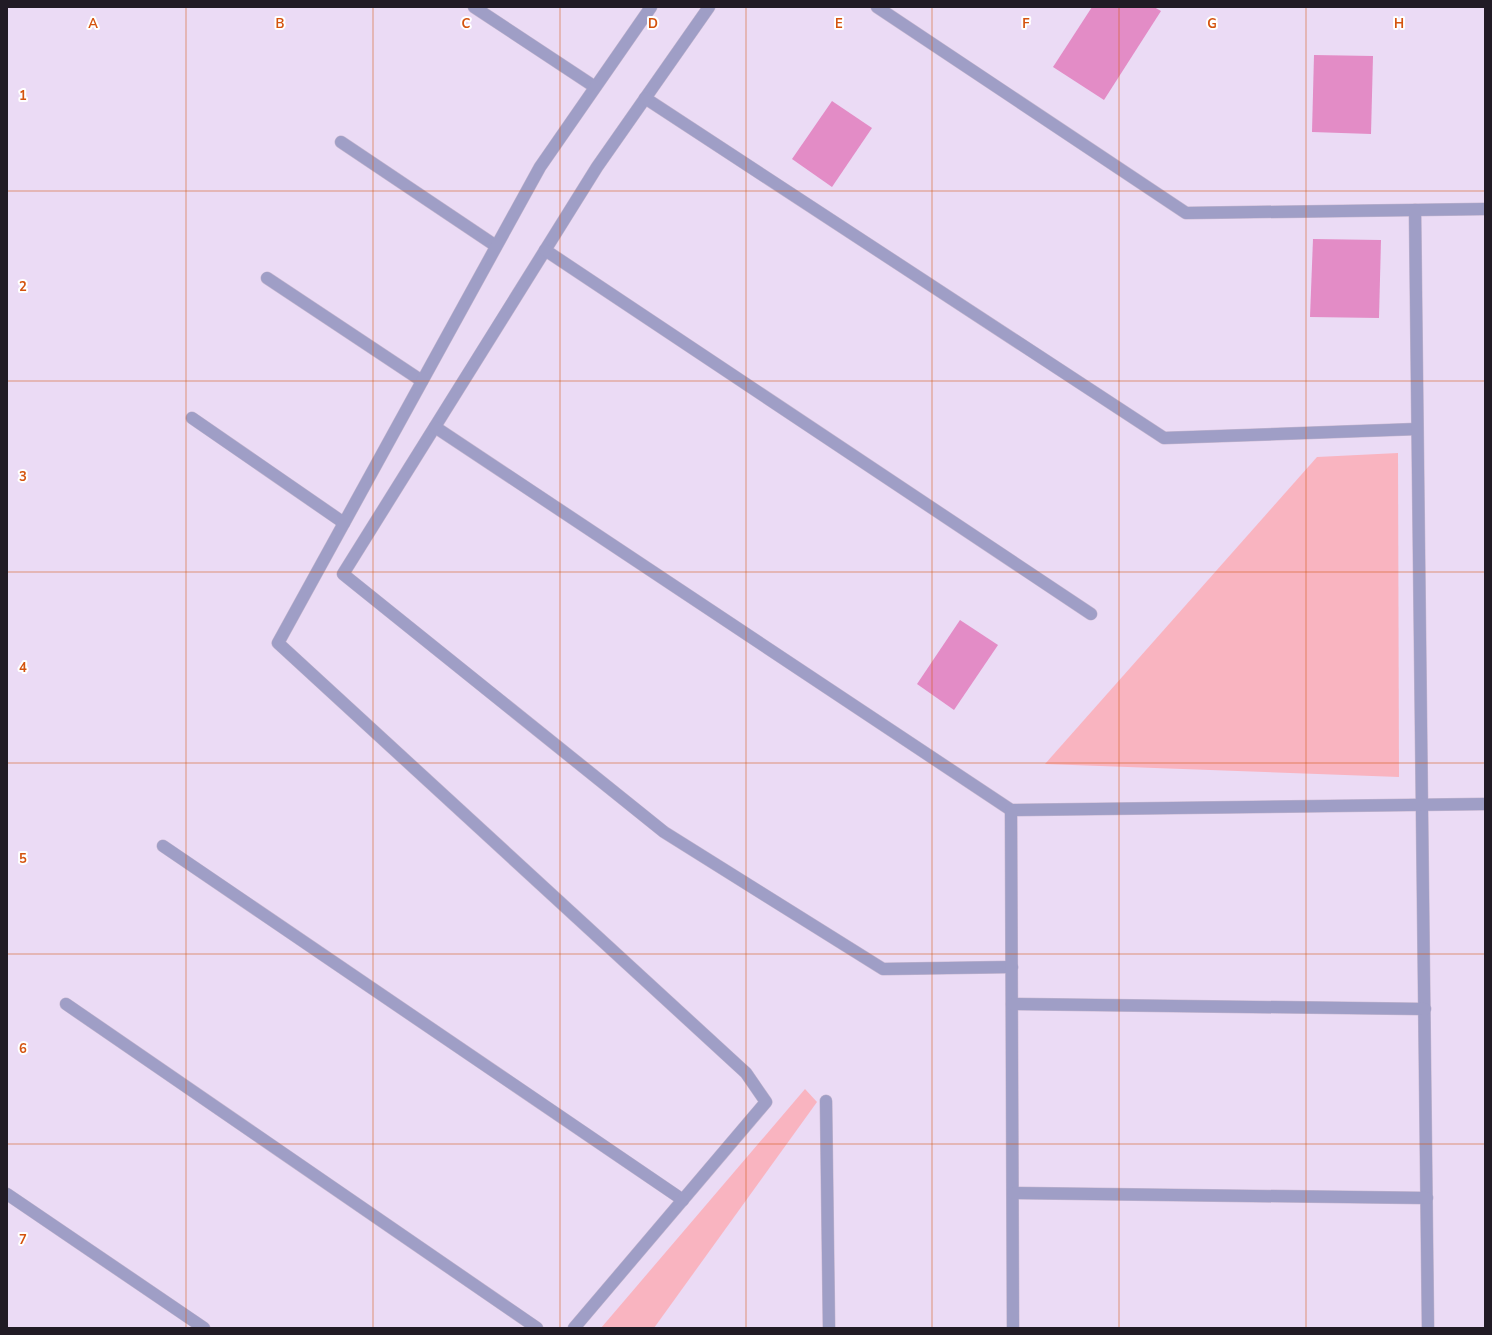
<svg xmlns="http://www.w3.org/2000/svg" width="1492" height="1335" viewBox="0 0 1492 1335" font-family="'Nunito Sans',sans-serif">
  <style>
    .green { fill: #f9b4c0 }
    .building { fill: #e38cc6 }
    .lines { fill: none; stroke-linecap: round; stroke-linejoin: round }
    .minor-casing { stroke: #c7b8d0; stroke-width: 13 }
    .minor { stroke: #9f9ec6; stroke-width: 12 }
    .grid { fill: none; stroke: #d4530e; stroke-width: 1; stroke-opacity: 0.55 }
    .grid-label { font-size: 13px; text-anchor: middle; font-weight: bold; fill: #d4530e; stroke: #fff; stroke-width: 4; stroke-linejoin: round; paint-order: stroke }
  </style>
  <rect width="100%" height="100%" fill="#ebdbf5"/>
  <g class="green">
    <path d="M1398,453L1399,777L1045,764L1317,457Z"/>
    <path d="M805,1089L817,1102L654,1328H601Z"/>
  </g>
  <g class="building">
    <path d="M1092,7H1154L1161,11L1104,100L1053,67Z"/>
    <path d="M1314,55L1373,56L1371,134L1312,132Z"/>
    <path d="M832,101L872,128L832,187L792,159Z"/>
    <path d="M1313,239L1381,240L1379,318L1310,317Z"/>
    <path d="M960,620L998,645L954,710L917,684Z"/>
  </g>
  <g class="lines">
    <g class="minor-casing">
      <g id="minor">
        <path d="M474,7L595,87"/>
        <path d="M709,7L597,167L343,574L664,832L883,969L1012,967"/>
        <path d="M877,7L1186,213L1485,209"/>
        <path d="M645,98L1164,438L1417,429"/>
        <path d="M341,142L496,246"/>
        <path d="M1415,210L1428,1328"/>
        <path d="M545,250L1091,614"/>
        <path d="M267,278L422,381"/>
        <path d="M192,418L344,523"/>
        <path d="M435,427L1011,810L1485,804"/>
        <path d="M1011,810L1013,1328"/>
        <path d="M163,846L683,1200"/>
        <path d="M66,1004L537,1328"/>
        <path d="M1012,1004L1425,1009"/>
        <path d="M826,1101L829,1328"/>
        <path d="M1013,1193L1427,1198"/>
        <path d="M7,1194L204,1328"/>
        <path d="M574,1328L766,1102L746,1073L278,643L540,167L651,7"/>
      </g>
    </g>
    <use href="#minor" class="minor"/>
  </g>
  <path class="grid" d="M186,7V1328M373,7V1328M560,7V1328M746,7V1328M932,7V1328M1119,7V1328M1306,7V1328M7,191H1485M7,381H1485M7,572H1485M7,763H1485M7,954H1485M7,1144H1485"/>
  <g class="grid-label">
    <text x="93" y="28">A</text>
    <text x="280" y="28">B</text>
    <text x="466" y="28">C</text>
    <text x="653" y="28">D</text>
    <text x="839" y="28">E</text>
    <text x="1026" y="28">F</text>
    <text x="1212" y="28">G</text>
    <text x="1399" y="28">H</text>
    <text x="23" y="100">1</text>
    <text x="23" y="291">2</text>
    <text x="23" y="481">3</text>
    <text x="23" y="672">4</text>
    <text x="23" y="863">5</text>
    <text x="23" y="1053">6</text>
    <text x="23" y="1244">7</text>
  </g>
  <rect width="1492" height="1335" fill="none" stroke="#211b25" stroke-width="16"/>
</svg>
